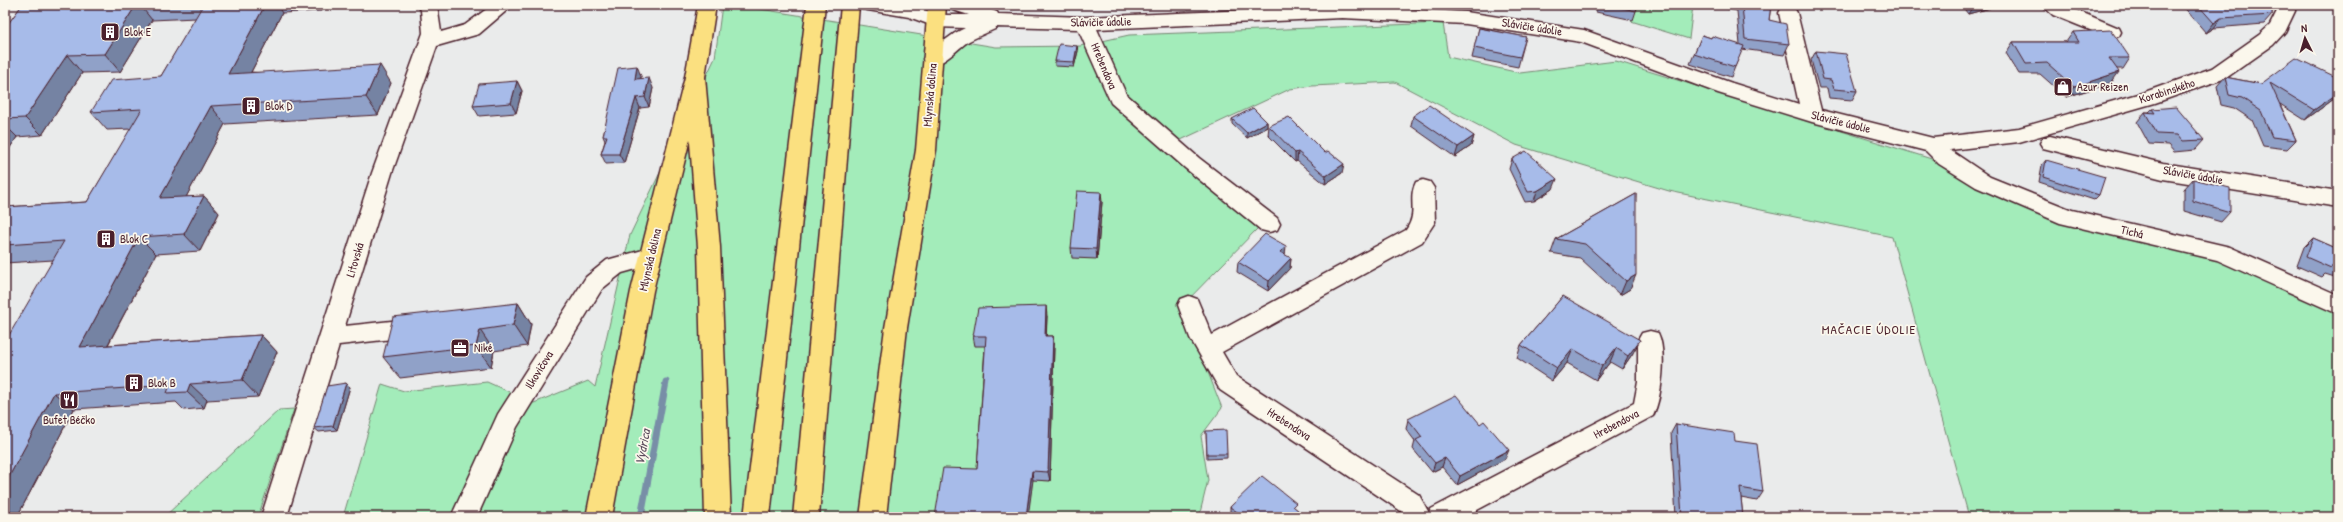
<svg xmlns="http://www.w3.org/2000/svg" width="2343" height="522" viewBox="0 0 2343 522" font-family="'Patrick Hand',sans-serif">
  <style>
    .green { fill: #a3ecba; stroke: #768672 }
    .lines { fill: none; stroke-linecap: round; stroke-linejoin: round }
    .stream { stroke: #788ea7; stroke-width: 7 }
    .minor-casing { stroke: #4a1f2b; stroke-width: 3 }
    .major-casing { stroke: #4a1f2b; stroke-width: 3 }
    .highway-casing { stroke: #4a1f2b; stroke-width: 3 }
    .minor { fill: #fbf7ec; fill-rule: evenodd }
    .major { fill: #fbe080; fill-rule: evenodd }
    .highway { fill: #fbe080; fill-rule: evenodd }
    .wall { fill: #90a1c8; stroke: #4a1f2b }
    .shaded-wall { fill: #7583a3; stroke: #4a1f2b }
    .building { fill: #a7bbe9; stroke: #4a1f2b }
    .labels { text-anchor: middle; stroke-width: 3.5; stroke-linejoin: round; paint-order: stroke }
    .street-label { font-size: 12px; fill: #4a1f2b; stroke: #fbf7ec }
    .poi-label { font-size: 12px; fill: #4a1f2b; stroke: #fbf7ec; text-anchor: start }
    .neighbourhood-label { font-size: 13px; letter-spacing: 1px; fill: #4a1f2b; stroke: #fbf7ec }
    .water-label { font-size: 13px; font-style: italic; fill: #5d4d5e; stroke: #fbf7ec }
  </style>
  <rect width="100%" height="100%" fill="#eaebeb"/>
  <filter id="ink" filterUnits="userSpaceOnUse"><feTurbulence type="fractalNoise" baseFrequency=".025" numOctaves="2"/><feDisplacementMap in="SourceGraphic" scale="8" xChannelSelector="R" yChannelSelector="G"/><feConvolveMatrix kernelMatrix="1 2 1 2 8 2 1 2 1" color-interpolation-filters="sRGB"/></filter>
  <g filter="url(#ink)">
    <g class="green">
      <path d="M722,5H735L996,47L1080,46L1129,35L1443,23L1448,57L1520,73L1616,61L1938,161L1983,189L2222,260L2338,313V517H1969L1892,237L1669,191L1516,145L1395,82L1312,86L1290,89L1168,146L1258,228L1182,306L1222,408L1201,436L1208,480L1199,517H343L382,384L404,391L487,382L534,403L588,381L595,387L630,235L715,58Z"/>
      <path d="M1636,5H1693L1689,39L1631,21Z"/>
      <path d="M294,409L258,517H164L279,410Z"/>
    </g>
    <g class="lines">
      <path class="stream" d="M641,517L666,382"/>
      <g class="minor-casing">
        <g id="minor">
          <path d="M417,5H437L441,32L465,25L492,5H513L479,34L437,46L392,173L345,326L419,318L427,320L430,327L427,334L419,336L339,345L287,517H261L372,173L423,33L421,10Z"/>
          <path d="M860,5H912L938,15H969L950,9L948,5H977L997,12L998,14L1085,17L1342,6L1466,12L1584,30L1732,83L1799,104L1779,13L1781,9L1788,7L1795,9L1797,13L1821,110L1933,138L2019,128L2142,93L2212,68L2259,35L2270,25L2277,11V5H2295V11L2285,32L2273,45L2226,78L2155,103L2019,142L1950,150L1990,177L2072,210L2230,247L2338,295V314L2217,260L2060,223L1976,187L1939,164L1926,151L1812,122L1718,93L1581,42L1466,24L1342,18L1097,29L1126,94L1199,158L1277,218L1280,224L1277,230L1269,232L1261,230L1185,168L1111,103L1078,29L996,27L995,29C986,33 977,37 969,41C955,50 943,68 926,64L923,59L926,54L955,33L965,28L936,27L909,17L862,9Z"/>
          <path d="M2042,5H2064L2119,28L2121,32L2119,36L2112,38L2105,36L2053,15Z"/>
          <path d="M2050,136L2163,163L2338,191V207L2163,179L2043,148L2040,143L2043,138Z"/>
          <path d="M1423,180L1430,182L1434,188L1435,222L1422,242L1222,352L1236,376L1419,495L1429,513L1431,509L1634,403L1638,382V340L1642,333L1650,331L1658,333C1667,351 1662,398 1653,416L1464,517H1404L1401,511L1220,390L1190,338L1178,305L1181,299L1189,296L1197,299L1212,335L1406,230C1419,212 1407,199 1416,182Z"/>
          <path d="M650,248L658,251L661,257L658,263L622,273L602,289L517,427L477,517H451L498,414L586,277L607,260Z"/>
        </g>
      </g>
      <g class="major-casing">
        <g id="major">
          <path d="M698,5H716L705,77L653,291L612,517H586L631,291L685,77Z"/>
          <path d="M928,5H946L936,150L907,328L886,517H860L885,328L916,150Z"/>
        </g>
      </g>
      <g class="highway-casing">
        <g id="highway">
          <path d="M807,5H825L770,517H744Z"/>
          <path d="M841,5H859L819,517H793Z"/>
          <path d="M695,70L702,72L705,77L720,247L731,517H705L698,247L685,77L688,72Z"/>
        </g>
      </g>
      <use href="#minor" class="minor"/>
      <use href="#major" class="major"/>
      <use href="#highway" class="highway"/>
    </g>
    <g class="wall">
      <path d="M22,5H324L321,11L282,13L251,72L391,83L378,115L225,124L186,197L204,196L219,213L200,251L156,254L108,345L261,335L277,352L258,397L207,400L204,408L184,410L176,402L74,409L17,517L53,260L5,263V207L87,202L131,129L107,130L91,112L161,76L196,18L152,20L120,72L82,73L42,135L17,137L5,155V28Z"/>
      <path d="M1579,5H1638L1633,20L1596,12V10Z"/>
      <path d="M1724,5H1771L1769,20L1789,44L1784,55L1742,49L1731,77L1690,64L1702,35L1711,38L1740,45L1737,11L1724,8Z"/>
      <path d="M1961,5H1992L1990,8L1968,14Z"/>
      <path d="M2182,5H2272V15L2264,24L2214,28L2206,33Z"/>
      <path d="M1479,28L1526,37L1518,67L1472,58Z"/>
      <path d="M2073,32L2130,58L2123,69H2116L2111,83L2066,97L2040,74H2019L2006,53L2013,42H2066Z"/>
      <path d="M1077,46L1078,51L1074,67L1055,66V61Z"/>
      <path d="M1816,51L1857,91L1852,100L1829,98L1827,88H1819L1811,60Z"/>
      <path d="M641,76V79L653,88L649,107L640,108L624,163L606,164L601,154L605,141L603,136Z"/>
      <path d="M2225,77L2261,84L2338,78V96L2305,120L2280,104L2296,140L2287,149L2263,146L2252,120L2234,108L2221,105L2217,86Z"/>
      <path d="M517,81L522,91L516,113L479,116L473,106Z"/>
      <path d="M2152,109L2204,140L2195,150L2174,152L2168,145L2149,144L2137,122L2145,112H2149Z"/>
      <path d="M1413,116L1474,136L1471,146L1455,157L1411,126Z"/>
      <path d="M1232,119L1267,122V127L1247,138L1232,124Z"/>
      <path d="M1269,126L1325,153L1342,173L1325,184L1297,161L1295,162L1268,135Z"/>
      <path d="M1512,159L1553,189L1534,201L1525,202L1509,169Z"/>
      <path d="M2046,160L2099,195L2094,200L2039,182L2042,165Z"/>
      <path d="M2193,179L2230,212L2221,222L2184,211V189Z"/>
      <path d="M1636,194L1630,289L1620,295L1580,258L1551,253L1556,239Z"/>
      <path d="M1102,202L1097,259L1072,258L1071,248Z"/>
      <path d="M2313,238L2338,249V278L2325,274L2322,277L2297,266L2304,247Z"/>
      <path d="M1291,258L1290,268L1268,291L1237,272L1238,262Z"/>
      <path d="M1563,296L1633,353L1622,369L1610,362L1596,380L1567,363L1552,381L1517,358L1521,345Z"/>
      <path d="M518,303L531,324L527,346L494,351L491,367L400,378L383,357Z"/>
      <path d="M1047,316L1046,336H1053L1054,346L1050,481L1033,480L977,469L985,346H975L973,336Z"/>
      <path d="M350,387L337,430L319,432L314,428Z"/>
      <path d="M1408,419L1505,459L1457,485L1442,467L1432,472L1413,449L1415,441L1406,429Z"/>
      <path d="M1676,424L1735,441L1763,492L1757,501L1741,498L1743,517H1676L1671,433Z"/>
      <path d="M1206,431L1227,454V458L1207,459Z"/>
      <path d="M1230,507L1295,508L1306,517H1232L1230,515Z"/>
    </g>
    <g class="shaded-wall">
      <path d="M136,5H140L152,20L120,72L105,54Z"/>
      <path d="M265,5H277L282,13L241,91L228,74Z"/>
      <path d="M317,5H324L321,11Z"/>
      <path d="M1974,5H1992L1990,8L1968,14Z"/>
      <path d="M2221,18L2214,28L2206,33L2214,23Z"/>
      <path d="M1077,46L1078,51L1074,67V62Z"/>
      <path d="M67,55L82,73L42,135L25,118Z"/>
      <path d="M380,65L391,83L378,115L366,97Z"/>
      <path d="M637,66L641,76L639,89L635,79Z"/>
      <path d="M2119,72L2111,83L2066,97L2074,87Z"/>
      <path d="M649,78L653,88L649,107L645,97Z"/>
      <path d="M517,81L522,91L516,113L511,103Z"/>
      <path d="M2338,93V96L2305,120L2314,110Z"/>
      <path d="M636,98L640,108L624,163L619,154Z"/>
      <path d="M211,106L225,124L176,216L160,198Z"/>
      <path d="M1267,122V127L1247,138V133Z"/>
      <path d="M5,125L17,137L5,155Z"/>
      <path d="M1474,136L1471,146L1455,157L1458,147Z"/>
      <path d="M1298,152L1297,161L1295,162V153Z"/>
      <path d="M1344,164L1342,173L1325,184L1326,176Z"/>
      <path d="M1557,179L1553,189L1534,201L1537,191Z"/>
      <path d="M1101,192L1102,202L1097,259L1096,249Z"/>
      <path d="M204,196L219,213L200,251L184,234Z"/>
      <path d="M139,237L156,254L98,363L80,347Z"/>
      <path d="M1286,246L1285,256L1280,252Z"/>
      <path d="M1291,258L1290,268L1268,291L1269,281Z"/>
      <path d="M1636,275L1630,289L1620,295L1626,281Z"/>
      <path d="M518,303L531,324L527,346L513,325Z"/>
      <path d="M1046,306L1047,316L1046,346L1045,336Z"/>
      <path d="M480,330L494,351L491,367L476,346Z"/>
      <path d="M261,335L277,352L258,397L242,380Z"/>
      <path d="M1053,336L1054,346L1050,481L1048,472Z"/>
      <path d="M1640,340L1633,353L1622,369L1628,356Z"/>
      <path d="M1616,348L1610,362L1596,380L1602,366Z"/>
      <path d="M1573,349L1567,363L1552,381L1557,368Z"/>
      <path d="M346,383L350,387L337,430L333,426Z"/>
      <path d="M190,384L207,400L204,408L187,392Z"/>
      <path d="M54,393L74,409L17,517H5V484Z"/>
      <path d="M1509,450L1505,459L1457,485L1460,476Z"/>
      <path d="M1445,458L1442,467L1432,472L1435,463Z"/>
      <path d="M1032,471L1033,480L1028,517H1026Z"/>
    </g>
    <g class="building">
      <path d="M22,5H136L105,54L67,55L25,118L5,119V28Z"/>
      <path d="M203,5H265L228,74L380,65L366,97L211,106L160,198L204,196L184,234L139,237L80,347L261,335L242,380L190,384L187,392L167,393L170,385L54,393L5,484V342L64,241L5,245V207L87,202L142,109L91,112L111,80L161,76Z"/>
      <path d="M1609,5H1638L1636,11Z"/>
      <path d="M1742,5H1771L1769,20L1786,24L1789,44L1745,39Z"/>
      <path d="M2198,5H2272V15L2221,18L2214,23Z"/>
      <path d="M1479,28L1526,37L1520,57L1474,48Z"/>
      <path d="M2111,30L2130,58H2109L2119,72L2074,87L2047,63L2026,64L2013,42H2079L2073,32Z"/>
      <path d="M1702,35L1711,38L1712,36L1744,46L1735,67L1694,54Z"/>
      <path d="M1059,44L1077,46L1074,62L1055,61Z"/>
      <path d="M1816,51L1846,54L1857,91L1834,89L1831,80L1823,79Z"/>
      <path d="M2296,58L2338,78V93L2314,110L2270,83L2296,140L2272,137L2261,111L2242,98L2229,95L2225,77L2261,84Z"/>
      <path d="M637,66L635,79L649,78L645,97L636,98L619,154H601L607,136H603L618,68Z"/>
      <path d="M517,81L511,103L473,106L479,84Z"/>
      <path d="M1429,105L1474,136L1458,147L1413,116Z"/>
      <path d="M2176,107L2204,140L2182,141L2177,135L2157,134L2145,112L2155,113L2152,109Z"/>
      <path d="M1253,108L1267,122L1247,133L1232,119Z"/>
      <path d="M1289,117L1325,153L1328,151L1344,164L1326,176L1298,152L1295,153L1269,126Z"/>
      <path d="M1526,151L1557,179L1537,191L1528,192L1512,159Z"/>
      <path d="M2046,160L2105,177L2099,195L2043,177Z"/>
      <path d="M2193,179L2230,188V212L2193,201Z"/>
      <path d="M1077,191L1101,192L1096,249L1071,248Z"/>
      <path d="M1636,194V275L1626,281L1585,244L1556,239Z"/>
      <path d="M1265,234L1286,246L1280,252L1291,258L1269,281L1238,262Z"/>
      <path d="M2313,238L2338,249V267L2332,265L2331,268L2306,257Z"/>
      <path d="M1563,296L1640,340L1628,356L1616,348L1602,366L1573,349L1557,368L1521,345Z"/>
      <path d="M518,303L513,325L480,330L476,346L383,357L393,317Z"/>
      <path d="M1046,306L1045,336H1053L1048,472L1032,471L1026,517H935L943,468L977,469L986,336H973L978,308Z"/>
      <path d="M346,383L333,426L314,428L327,386Z"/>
      <path d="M1456,395L1480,424L1484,421L1509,450L1460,476L1445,458L1435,463L1416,440L1422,437L1408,419Z"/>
      <path d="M1676,424L1734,433L1735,441L1757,444L1763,492L1740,488L1743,517H1682Z"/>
      <path d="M1226,430L1227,454H1207L1206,431Z"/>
      <path d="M1262,476L1296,503L1293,506L1306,517H1240V514L1230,507Z"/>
      <path d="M1544,515L1546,517H1539Z"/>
    </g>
  </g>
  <defs>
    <g id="building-square" transform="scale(1)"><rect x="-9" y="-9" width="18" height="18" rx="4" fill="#4a1f2b" stroke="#fbf7ec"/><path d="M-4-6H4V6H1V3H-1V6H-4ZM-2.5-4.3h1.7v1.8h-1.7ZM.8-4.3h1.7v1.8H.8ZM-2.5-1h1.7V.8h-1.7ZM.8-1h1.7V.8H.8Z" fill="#fff"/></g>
    <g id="shop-square" transform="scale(1)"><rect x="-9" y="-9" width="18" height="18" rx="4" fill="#4a1f2b" stroke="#fbf7ec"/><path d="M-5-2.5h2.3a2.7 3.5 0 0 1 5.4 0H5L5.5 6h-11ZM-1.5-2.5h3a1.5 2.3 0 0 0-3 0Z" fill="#fff"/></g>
    <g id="office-square" transform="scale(1)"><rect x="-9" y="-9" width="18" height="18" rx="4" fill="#4a1f2b" stroke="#fbf7ec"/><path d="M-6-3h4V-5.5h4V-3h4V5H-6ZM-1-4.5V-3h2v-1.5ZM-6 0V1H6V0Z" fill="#fff"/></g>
    <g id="restaurant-square" transform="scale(1)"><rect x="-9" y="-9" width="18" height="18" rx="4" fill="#4a1f2b" stroke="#fbf7ec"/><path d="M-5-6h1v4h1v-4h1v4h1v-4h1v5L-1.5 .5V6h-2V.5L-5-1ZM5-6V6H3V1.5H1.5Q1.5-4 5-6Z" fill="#fff"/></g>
  </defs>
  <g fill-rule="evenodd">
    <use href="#building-square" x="110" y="32"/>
    <use href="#shop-square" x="2063" y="87"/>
    <use href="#building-square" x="251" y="106"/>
    <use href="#building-square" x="106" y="239"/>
    <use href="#office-square" x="460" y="348"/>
    <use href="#building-square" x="134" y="383"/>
    <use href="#restaurant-square" x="69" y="400"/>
  </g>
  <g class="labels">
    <g class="street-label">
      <text transform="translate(1101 22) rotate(-1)" y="4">Slávičie údolie</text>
      <text transform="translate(1532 27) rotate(9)" y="4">Slávičie údolie</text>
      <text transform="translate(1104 66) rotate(67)" y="4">Hrebendova</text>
      <text transform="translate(2167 91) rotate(-18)" y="4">Korabinského</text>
      <text transform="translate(930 95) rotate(-85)" y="4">Mlynská dolina</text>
      <text transform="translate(1841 122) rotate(14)" y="4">Slávičie údolie</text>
      <text transform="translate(2193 175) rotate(10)" y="4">Slávičie údolie</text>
      <text transform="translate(2132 232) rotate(13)" y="4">Tichá</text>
      <text transform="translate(355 260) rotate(-73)" y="4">Litovská</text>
      <text transform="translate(650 260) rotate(-77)" y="4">Mlynská dolina</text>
      <text transform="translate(539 370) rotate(-58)" y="4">Ilkovičova</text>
      <text transform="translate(1289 424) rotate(33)" y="4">Hrebendova</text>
      <text transform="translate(1616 424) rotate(-28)" y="4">Hrebendova</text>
    </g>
    <g class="poi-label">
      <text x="124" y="36">Blok E</text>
      <text x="2077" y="91">Azur Reizen</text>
      <text x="265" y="110">Blok D</text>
      <text x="120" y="243">Blok C</text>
      <text x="474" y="352">Niké</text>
      <text x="148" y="387">Blok B</text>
      <text x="69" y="424" text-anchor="middle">Bufet Béčko</text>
    </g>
    <g class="neighbourhood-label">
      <text x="1869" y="334">MAČACIE ÚDOLIE</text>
    </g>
    <g class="water-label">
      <text transform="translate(642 447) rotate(-79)" y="5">Vydrica</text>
    </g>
  </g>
  <rect width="2343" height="522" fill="none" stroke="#fbf7ec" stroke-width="20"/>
  <rect x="10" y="10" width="2323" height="502" fill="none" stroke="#4a1f2b" stroke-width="1.5" filter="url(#ink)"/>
  <g transform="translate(2305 38) rotate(355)" stroke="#fbf7ec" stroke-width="3" paint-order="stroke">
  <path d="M0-3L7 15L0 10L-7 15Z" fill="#4a1f2b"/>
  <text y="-6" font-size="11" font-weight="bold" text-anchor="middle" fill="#4a1f2b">N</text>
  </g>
</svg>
